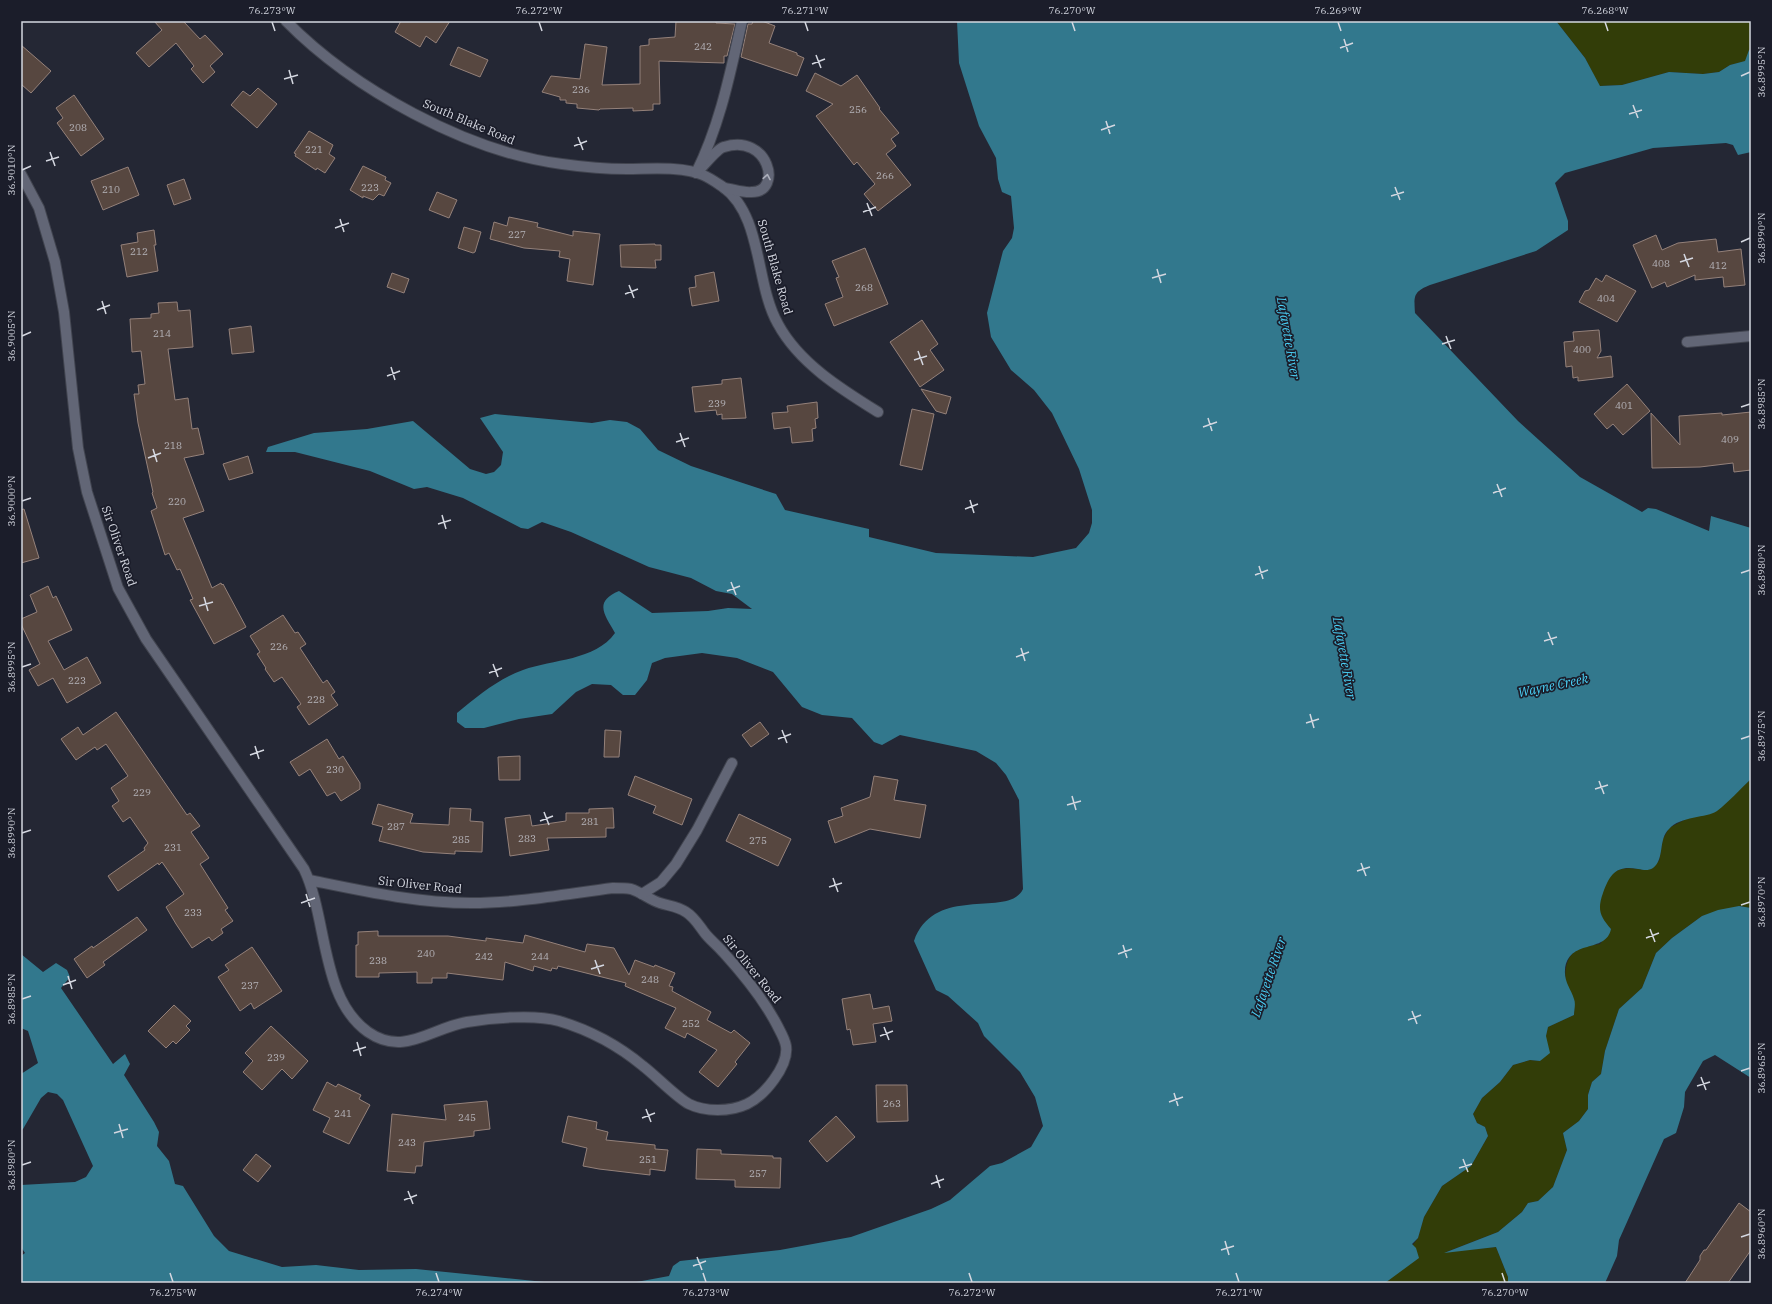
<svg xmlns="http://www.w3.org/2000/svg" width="1772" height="1304" viewBox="0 0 1772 1304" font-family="'IBM Plex Serif',serif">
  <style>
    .green { fill: #323d08 }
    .water { fill: #32788d }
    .building { fill: #574740; stroke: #94817a }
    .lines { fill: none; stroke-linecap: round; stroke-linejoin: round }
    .minor-casing { stroke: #41444f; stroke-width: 12 }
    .minor { stroke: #626676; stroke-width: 10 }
    .oneway { stroke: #acafbb }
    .ticks { fill: none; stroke: #d4d7e0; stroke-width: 1.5 }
    .labels { text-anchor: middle; stroke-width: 3.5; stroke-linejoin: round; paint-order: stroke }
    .number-label { font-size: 10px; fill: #b5b3b8 }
    .street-label { font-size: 12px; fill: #d4d7e0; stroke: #1b1d2a }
    .water-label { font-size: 13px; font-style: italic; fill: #4ad1f7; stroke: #1b1d2a }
    .neatline { fill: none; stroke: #d4d7e0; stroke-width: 1.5 }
    .ticks-label { font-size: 10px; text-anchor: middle; fill: #d4d7e0 }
  </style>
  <rect width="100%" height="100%" fill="#242734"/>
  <g class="green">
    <path d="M1556,21H1751V49L1749,50L1746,61L1730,65L1719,72L1703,74L1669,72L1622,85L1599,86L1585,58Z"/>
    <path d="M1751,779V908L1739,906L1702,916L1672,938L1656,953L1642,988L1619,1009L1605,1051L1601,1074L1592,1082L1588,1095V1109L1579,1121L1563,1133L1567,1150L1553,1187L1538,1201L1528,1203L1522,1212L1498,1232L1446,1252L1496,1247L1508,1277V1283H1385L1418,1238L1424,1217L1442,1186L1471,1166L1488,1136L1485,1127L1477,1123L1473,1114L1482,1098L1500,1082L1513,1065L1530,1060L1540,1061L1548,1027L1574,1015C1575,997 1573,1000 1567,985C1563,974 1566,954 1579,949C1586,946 1593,945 1600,944L1611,929C1608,926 1603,921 1601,917C1596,904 1604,878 1616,871C1626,866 1637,869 1647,870L1659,861L1663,839L1669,828L1690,817L1716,811Z"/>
  </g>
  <g class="water">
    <path d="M957,21H1556L1585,58L1600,86L1622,85L1669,72L1703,74L1719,72L1730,65L1745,61L1749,50L1751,49V152L1738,155L1733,145L1726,143L1653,148L1565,173L1555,183L1568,221V230L1536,251L1430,285C1413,292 1414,296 1415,313L1518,421L1580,477L1642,512L1648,508L1656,509L1709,531L1711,516L1751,528V779C1740,789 1729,802 1717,811C1707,818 1680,816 1669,829C1658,839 1665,859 1653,868C1648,871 1644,870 1638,869C1616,865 1610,874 1603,893C1597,910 1600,916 1611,929C1606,954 1568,938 1565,970C1564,982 1571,989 1574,999C1576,1004 1574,1010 1574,1015L1548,1027L1546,1036L1550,1053L1540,1061L1530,1060L1513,1065L1500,1082L1482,1098L1473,1114L1477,1123L1485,1127L1488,1136L1471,1166L1442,1186L1424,1217L1418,1238L1412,1244L1416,1248L1419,1258L1385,1283H631L669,1276L673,1266L680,1261L780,1250L851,1237L931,1209L950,1200L990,1166L1002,1163L1031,1147L1043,1126L1035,1097L1020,1072L984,1036L978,1023L948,996L936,990L914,941C935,883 1009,919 1023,889L1019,800L1006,775L996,763L976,751L900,735L882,745L874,742L852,718L822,715L802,707L773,672L737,658L702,653L665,658L652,663L647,680L635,695H623L611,685L592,684L576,692L552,714L519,719L484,728H465L457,722V713C478,696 498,679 523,670C553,659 595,661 615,633C605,615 593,602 619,591L652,613L708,611L728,608L752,609L732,594L716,591L691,578L649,567L571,532L542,522L528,529L521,528L463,498L427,487L414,489L370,471L295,452H266L268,447L314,433L367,429L413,421L470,469L486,474L494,472L501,465L503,452L480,418L495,414L592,423L610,420L627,422L640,429L658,450L691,466L776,494L785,510L869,529V537L936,553L1033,557L1076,548L1089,533L1092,523V510L1079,469L1052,413L1034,390L1011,370L991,337L987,313L1003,251L1012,238L1014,228L1011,196L1002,192L998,179L996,158L979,126L959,63Z"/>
    <path d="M1739,906L1751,908V1078L1715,1055L1703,1061L1685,1092L1684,1107L1676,1133L1664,1139L1619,1240L1617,1256L1605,1283H1508V1277L1496,1247L1444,1253L1498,1232L1522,1212L1528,1203L1538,1201L1553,1187L1567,1150L1563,1133L1579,1121L1588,1109V1095L1592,1082L1601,1074L1605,1051L1619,1009L1642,988L1656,953L1672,938L1702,916L1718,910Z"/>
    <path d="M21,954L43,972L56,963L67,970L70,977L61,988L113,1064L125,1054L130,1064L124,1075L154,1122L159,1132L157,1146L169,1161L175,1184L183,1186L214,1236L229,1251L282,1267L316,1265L359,1270L416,1269L554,1283H21V1256L25,1253L21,1247V1185L75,1182L86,1177L93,1166L63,1100L57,1094L48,1092L41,1098L23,1129L21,1130V1074L38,1063L28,1031L21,1028Z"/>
  </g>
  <g class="building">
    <path d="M154,21H183L200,39L205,35L223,54L210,66L215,72L203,83L191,69L194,66L176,43L149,67L136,53L162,30Z"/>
    <path d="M401,21H450L436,43L426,36L420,47L395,32Z"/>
    <path d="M676,21H716V23L735,24L727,56H724V63L659,61L660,104H653V110L633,111V108L600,109L599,110L577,108V104L566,103V100H560V97L542,92L551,76L580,79L585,44L607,47L602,85L640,84V46L649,45V39L675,37Z"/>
    <path d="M753,21H762L775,26L769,43L797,53V55L804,58L797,76L741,57L748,24H752Z"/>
    <path d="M21,45L51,71L31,93L21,84Z"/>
    <path d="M458,47L488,60L480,77L450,65Z"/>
    <path d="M815,73L841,86L857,75L880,108L879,109L899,133L891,139L896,146L886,154L911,185L878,211L864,194L875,184L857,162L854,165L816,116L833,104L806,91Z"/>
    <path d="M258,88L277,104L257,128L231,105L243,91L250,96Z"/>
    <path d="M74,95L104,139L81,156L57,123L63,118L56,108Z"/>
    <path d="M309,131L333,145L329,154L335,158L325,173L317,168L316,170L295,156L296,154L294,153Z"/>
    <path d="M363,166L386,177L385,180L391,183L384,196L379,194L373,200L363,196V198L350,190Z"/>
    <path d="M128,167L139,195L103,210L91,181Z"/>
    <path d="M184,179L191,199L174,205L167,185Z"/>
    <path d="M437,192L457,200L449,218L429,210Z"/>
    <path d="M509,217L538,223L537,227L573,236V231L600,234L593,285L567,281L570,259L559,257L560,251L524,248L490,239L494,222L507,226Z"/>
    <path d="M464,227L481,232L475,252L473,253L458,248Z"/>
    <path d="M154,230L156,245H154L158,271L127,277L121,245L138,242L137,233Z"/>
    <path d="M1656,235L1662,250L1678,243L1716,239L1718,252L1741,249L1745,285L1724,287L1723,277L1695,280V275L1667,287L1665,282L1652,288L1633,245Z"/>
    <path d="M655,244V245H661V260H655L656,268L621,267L620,245Z"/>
    <path d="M865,248L888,304L834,326L825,304L843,297L836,278L839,277L832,261Z"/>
    <path d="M714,272L719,301L692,306L689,288L696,287L695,276Z"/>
    <path d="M392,273L409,279L404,293L387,287Z"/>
    <path d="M1606,275L1636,291L1617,322L1579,302L1585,291L1589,290L1596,278L1602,282Z"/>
    <path d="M177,302L178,311L190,310L193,347L168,349L175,400L188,398L192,429L198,428L204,454L184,458L204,511L183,518L212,588L221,583L222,585L223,584L246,627L214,644L190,600L193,599L180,569L177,570L169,553L165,555L151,511L157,508L152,493L153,492L138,423L134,394H139L138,385L145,384L141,351L132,352L130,319L151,318V314L159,313L158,303Z"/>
    <path d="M922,320L938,344L930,350L944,370L920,387L890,342Z"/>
    <path d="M251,326L254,352L232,354L229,329Z"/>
    <path d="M1599,330L1601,351L1597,358L1611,356L1613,377L1578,381V377L1573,378L1572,366L1566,367L1564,342L1574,341L1573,332Z"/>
    <path d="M741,378L746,418L722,419V414L717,415L716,410L695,412L692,387L722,384V380Z"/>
    <path d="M1627,384L1650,411L1623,435L1613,424L1607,429L1594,414Z"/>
    <path d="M921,389L951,397L946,414L936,411Z"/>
    <path d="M817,402L818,418L815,419L816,428L812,429L813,441L792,443L790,427L774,429L772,413L788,412L787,406Z"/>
    <path d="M912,409L934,414L922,470L900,465Z"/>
    <path d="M1751,412V470L1734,472L1733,463L1700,467L1652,468L1651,413L1680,445L1679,416L1722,413V415Z"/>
    <path d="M248,456L253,473L229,480L223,464Z"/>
    <path d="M24,509L39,558L21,563V510Z"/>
    <path d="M48,586L53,598L56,596L72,630L48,641L64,670L87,657L101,683L67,703L53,678L38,686L29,670L40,664L21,624V619L37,612L30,595Z"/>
    <path d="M283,615L295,633L298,632L306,644L300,648L323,683L327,680L335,692L331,695L338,705L309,725L297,707L301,704L282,677L274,682L265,669L266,668L257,654L260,652L250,636Z"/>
    <path d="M116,712L187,815L190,813L200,826L191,832L209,858L200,864L228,908L225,910L233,921L221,929L223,933L212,941L209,937L192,948L176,924L166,907L184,894L162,862L159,865L158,863L118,891L108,876L145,850L144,848L148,843L130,817L123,822L112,806L119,801L111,788L128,776L106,744L97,750L95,747L76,760L61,739L78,727L83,735Z"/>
    <path d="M760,722L769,734L751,747L742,735Z"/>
    <path d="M605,730L621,731L619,757H604Z"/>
    <path d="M327,739L339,759L343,756L360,783V789L341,801L335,792L327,796L310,769L299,776L290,762Z"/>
    <path d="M520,756V780H499L498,757Z"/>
    <path d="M635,776L692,799L682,825L653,813L656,806L628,795Z"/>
    <path d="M874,776L898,780L894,800L926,805L920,838L870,829L835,843L828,821L843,816L841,808L870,797Z"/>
    <path d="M378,804L413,814L410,823L449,825L450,808L471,809L470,821L483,822L482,852L455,851V854L423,852L379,841L383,827L372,824Z"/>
    <path d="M613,808L614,828H606V837L547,838L549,850L510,856L505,818L530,815L532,826L566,821V813H589V809Z"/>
    <path d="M739,814L791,839L778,866L726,841Z"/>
    <path d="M137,917L147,930L103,962L105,965L87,978L74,959L92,946L93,948Z"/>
    <path d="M378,931V936H448L486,941V938L523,943L525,935L585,952L587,944L614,948L629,975L635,960L654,967L655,965L675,973L669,986L673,987L672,991L711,1012L707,1020L731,1033L734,1030L750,1043L735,1062L737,1064L718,1087L699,1072L717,1050L687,1033L685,1038L665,1028L676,1008L625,986L626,983L558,966L557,969L552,968L551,971L534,966L533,971L505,962L503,980L447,973V978H432V983H417V972L379,973V977H356V945H358V932Z"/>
    <path d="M252,947L282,991L254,1009L251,1003L240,1011L218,977L229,970L225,965Z"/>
    <path d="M870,994L873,1009L889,1006L892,1021L873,1024L876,1042L853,1045L850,1029L847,1030L842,999Z"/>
    <path d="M174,1005L191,1021L186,1026L190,1030L176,1044L173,1041L166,1048L148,1031Z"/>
    <path d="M271,1026L308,1061L292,1079L282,1069L262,1090L243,1072L253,1061L245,1053Z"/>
    <path d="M327,1082L336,1087L338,1084L361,1095L359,1099L370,1105L349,1144L323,1132L330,1118L313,1110Z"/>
    <path d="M876,1085H907L908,1121L877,1122Z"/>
    <path d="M487,1101L490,1129L474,1131V1136L424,1142L422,1166H416L415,1173L387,1171L392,1114L446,1120L444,1105Z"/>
    <path d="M568,1116L597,1122L596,1129L608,1132L606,1140L655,1145V1149L668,1150L665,1171L650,1169V1175L599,1169L583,1166L587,1148L562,1142Z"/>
    <path d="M836,1116L855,1137L827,1162L809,1141Z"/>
    <path d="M697,1149L721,1150V1154L773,1156V1158H781L780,1188L735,1187V1180L696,1179Z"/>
    <path d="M256,1154L271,1166L258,1182L243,1170Z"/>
    <path d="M1739,1203L1751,1212V1250L1728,1283H1685L1700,1260V1256L1704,1250H1706Z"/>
  </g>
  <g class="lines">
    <g class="minor-casing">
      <g id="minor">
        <path d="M286,21C353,89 467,152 562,164C583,167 605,169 627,169C650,169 682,166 703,175C710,178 717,183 723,187C763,216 755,284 778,324C799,363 841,389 878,412"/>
        <path d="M701,168C706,163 718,148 724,147C769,133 783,192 752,192C743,193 733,189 724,188"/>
        <path d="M696,173C720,125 730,74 742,21"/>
        <path d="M21,174L39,208L55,262L64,312L78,448L87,492L118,588L146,639L304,869C328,919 320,998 368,1032C404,1057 431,1028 467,1022C492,1018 535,1014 559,1021C589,1030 619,1046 643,1066C655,1075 677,1098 689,1104C705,1112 730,1112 747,1104C764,1096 789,1066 786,1046C785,1039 780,1031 777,1025C763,998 743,974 723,952C717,945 709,939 704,932C698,924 694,917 686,912C677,906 669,906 660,903C650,900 641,892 631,889C625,888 618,888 613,888C566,894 518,903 471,903C416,903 363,891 309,880"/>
        <path d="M1687,342L1751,336"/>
        <path d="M642,894L661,882L676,864L697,830L732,763"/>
      </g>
    </g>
    <use href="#minor" class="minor"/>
  </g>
  <defs><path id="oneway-chevron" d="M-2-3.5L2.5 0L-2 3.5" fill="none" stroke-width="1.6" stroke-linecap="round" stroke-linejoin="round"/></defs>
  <use class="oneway" href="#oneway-chevron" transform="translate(767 177) rotate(-80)"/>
  <path class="ticks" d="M272,22L275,31M539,22L542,31M805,22L808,31M1072,22L1075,31M1338,22L1341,31M1605,22L1608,31M1344,39L1348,52M1340,48L1353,43M816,55L821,68M812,64L825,59M289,70L293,84M1741,76L1750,72M284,79L298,75M1633,105L1638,118M1629,114L1642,110M1106,121L1110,134M1101,130L1115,125M578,137L583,150M574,146L587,141M50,152L55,166M46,161L59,157M22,170L31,166M1395,187L1400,200M1391,196L1404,192M867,203L872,216M863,212L876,207M340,219L344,232M335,228L349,223M1741,242L1750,238M1684,254L1689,267M1680,262L1693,258M1157,269L1161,283M1152,278L1166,274M629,285L634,298M625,294L638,289M102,301L106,314M97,310L110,305M22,336L31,332M1446,336L1451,349M1442,344L1455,340M918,351L923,365M914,360L927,356M391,367L395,380M387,376L400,371M1741,407L1750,404M1208,418L1212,431M1203,427L1217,422M680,433L685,447M676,442L689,438M153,449L157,462M148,458L161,453M1497,484L1502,497M1493,493L1506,488M970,500L974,513M22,501L31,498M965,509L978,504M442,515L446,529M438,524L451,520M1259,566L1263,579M1741,573L1750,570M1255,575L1268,570M731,582L736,595M727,591L740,586M204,597L208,611M199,606L213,602M1548,632L1553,645M1544,641L1557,637M1021,648L1025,661M1016,657L1029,652M493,664L498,677M22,667L31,664M489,673L502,668M1310,714L1314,728M1306,723L1319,719M782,730L787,743M778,739L791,734M1741,739L1750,736M255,746L259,759M250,755L264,750M1599,781L1604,794M1595,789L1608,785M1072,796L1076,810M1067,805L1081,801M544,812L549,825M540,821L553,816M22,833L31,830M1361,863L1366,876M1357,871L1370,867M833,878L838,892M829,887L842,883M306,894L310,907M301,903L315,898M1741,905L1750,902M1650,929L1655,942M1646,938L1659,933M1123,945L1127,958M1118,954L1132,949M595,960L600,974M591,969L604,965M68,976L72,989M63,985L76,980M22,999L31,996M1412,1011L1417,1024M1408,1020L1421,1015M884,1027L889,1040M880,1036L893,1031M357,1042L361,1056M353,1051L366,1047M1741,1071L1750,1068M1701,1077L1706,1090M1697,1086L1710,1082M1174,1093L1178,1106M1169,1102L1183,1097M646,1109L651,1122M642,1118L655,1113M119,1124L123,1138M114,1133L128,1129M1463,1159L1468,1172M22,1165L31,1162M1459,1168L1472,1164M936,1175L940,1188M931,1184L944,1179M408,1191L413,1204M404,1200L417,1195M1741,1237L1750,1234M1225,1241L1229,1255M1221,1250L1234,1246M697,1257L702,1270M693,1266L706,1261M170,1273L173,1282M436,1273L439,1282M703,1273L706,1282M969,1273L972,1282M1236,1273L1239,1282M1502,1273L1505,1282"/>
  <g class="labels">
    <g class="number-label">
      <text x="703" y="50">242</text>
      <text x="581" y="93">236</text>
      <text x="858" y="113">256</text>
      <text x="78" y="131">208</text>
      <text x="314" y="153">221</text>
      <text x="885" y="179">266</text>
      <text x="370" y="191">223</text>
      <text x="111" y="193">210</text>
      <text x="517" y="238">227</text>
      <text x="139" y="255">212</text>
      <text x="1661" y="267">408</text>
      <text x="1718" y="269">412</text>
      <text x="864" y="291">268</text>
      <text x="1606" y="302">404</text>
      <text x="162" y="337">214</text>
      <text x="1582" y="353">400</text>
      <text x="717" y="407">239</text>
      <text x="1624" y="409">401</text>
      <text x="1730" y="443">409</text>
      <text x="173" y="449">218</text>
      <text x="177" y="505">220</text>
      <text x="279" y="650">226</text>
      <text x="77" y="684">223</text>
      <text x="316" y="703">228</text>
      <text x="335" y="773">230</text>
      <text x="142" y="796">229</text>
      <text x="590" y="825">281</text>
      <text x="396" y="830">287</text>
      <text x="527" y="842">283</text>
      <text x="461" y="843">285</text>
      <text x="758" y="844">275</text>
      <text x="173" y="851">231</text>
      <text x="193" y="916">233</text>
      <text x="426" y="957">240</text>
      <text x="484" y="960">242</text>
      <text x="540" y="960">244</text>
      <text x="378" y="964">238</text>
      <text x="650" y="983">248</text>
      <text x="250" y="989">237</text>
      <text x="691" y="1027">252</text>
      <text x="276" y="1061">239</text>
      <text x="892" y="1107">263</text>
      <text x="343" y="1117">241</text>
      <text x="467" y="1121">245</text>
      <text x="407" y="1146">243</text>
      <text x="648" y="1163">251</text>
      <text x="758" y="1177">257</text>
    </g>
    <g class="street-label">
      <text transform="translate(469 122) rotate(23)" y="4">South Blake Road</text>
      <text transform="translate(775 267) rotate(74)" y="4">South Blake Road</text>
      <text transform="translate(119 546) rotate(71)" y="4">Sir Oliver Road</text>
      <text transform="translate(420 885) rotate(6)" y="4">Sir Oliver Road</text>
      <text transform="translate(752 969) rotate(51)" y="4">Sir Oliver Road</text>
    </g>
    <g class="water-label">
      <text transform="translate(1289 338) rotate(80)" y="5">Lafayette River</text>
      <text transform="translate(1345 658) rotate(80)" y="5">Lafayette River</text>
      <text transform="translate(1553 685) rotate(-12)" y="5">Wayne Creek</text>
      <text transform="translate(1268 977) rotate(-71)" y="5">Lafayette River</text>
    </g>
  </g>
  <rect width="1772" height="1304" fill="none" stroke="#1b1d2a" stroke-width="44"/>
  <rect x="22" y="22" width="1728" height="1260" class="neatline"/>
  <g class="ticks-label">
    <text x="272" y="14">76.273°W</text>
    <text x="539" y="14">76.272°W</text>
    <text x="805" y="14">76.271°W</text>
    <text x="1072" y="14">76.270°W</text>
    <text x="1338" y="14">76.269°W</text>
    <text x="1605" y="14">76.268°W</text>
    <text transform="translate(1761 72) rotate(-90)" y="4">36.8995°N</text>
    <text transform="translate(11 170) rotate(-90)" y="4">36.9010°N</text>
    <text transform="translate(1761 238) rotate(-90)" y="4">36.8990°N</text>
    <text transform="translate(11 336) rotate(-90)" y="4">36.9005°N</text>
    <text transform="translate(1761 404) rotate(-90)" y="4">36.8985°N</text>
    <text transform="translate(11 501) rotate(-90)" y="4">36.9000°N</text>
    <text transform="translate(1761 570) rotate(-90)" y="4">36.8980°N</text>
    <text transform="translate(11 667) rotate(-90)" y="4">36.8995°N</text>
    <text transform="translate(1761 736) rotate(-90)" y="4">36.8975°N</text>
    <text transform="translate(11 833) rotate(-90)" y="4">36.8990°N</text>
    <text transform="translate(1761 902) rotate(-90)" y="4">36.8970°N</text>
    <text transform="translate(11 999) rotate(-90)" y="4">36.8985°N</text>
    <text transform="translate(1761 1068) rotate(-90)" y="4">36.8965°N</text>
    <text transform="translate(11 1165) rotate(-90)" y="4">36.8980°N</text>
    <text transform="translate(1761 1234) rotate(-90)" y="4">36.8960°N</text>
    <text x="173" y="1296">76.275°W</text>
    <text x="439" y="1296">76.274°W</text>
    <text x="706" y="1296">76.273°W</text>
    <text x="972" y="1296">76.272°W</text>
    <text x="1239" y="1296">76.271°W</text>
    <text x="1505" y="1296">76.270°W</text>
  </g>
</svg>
